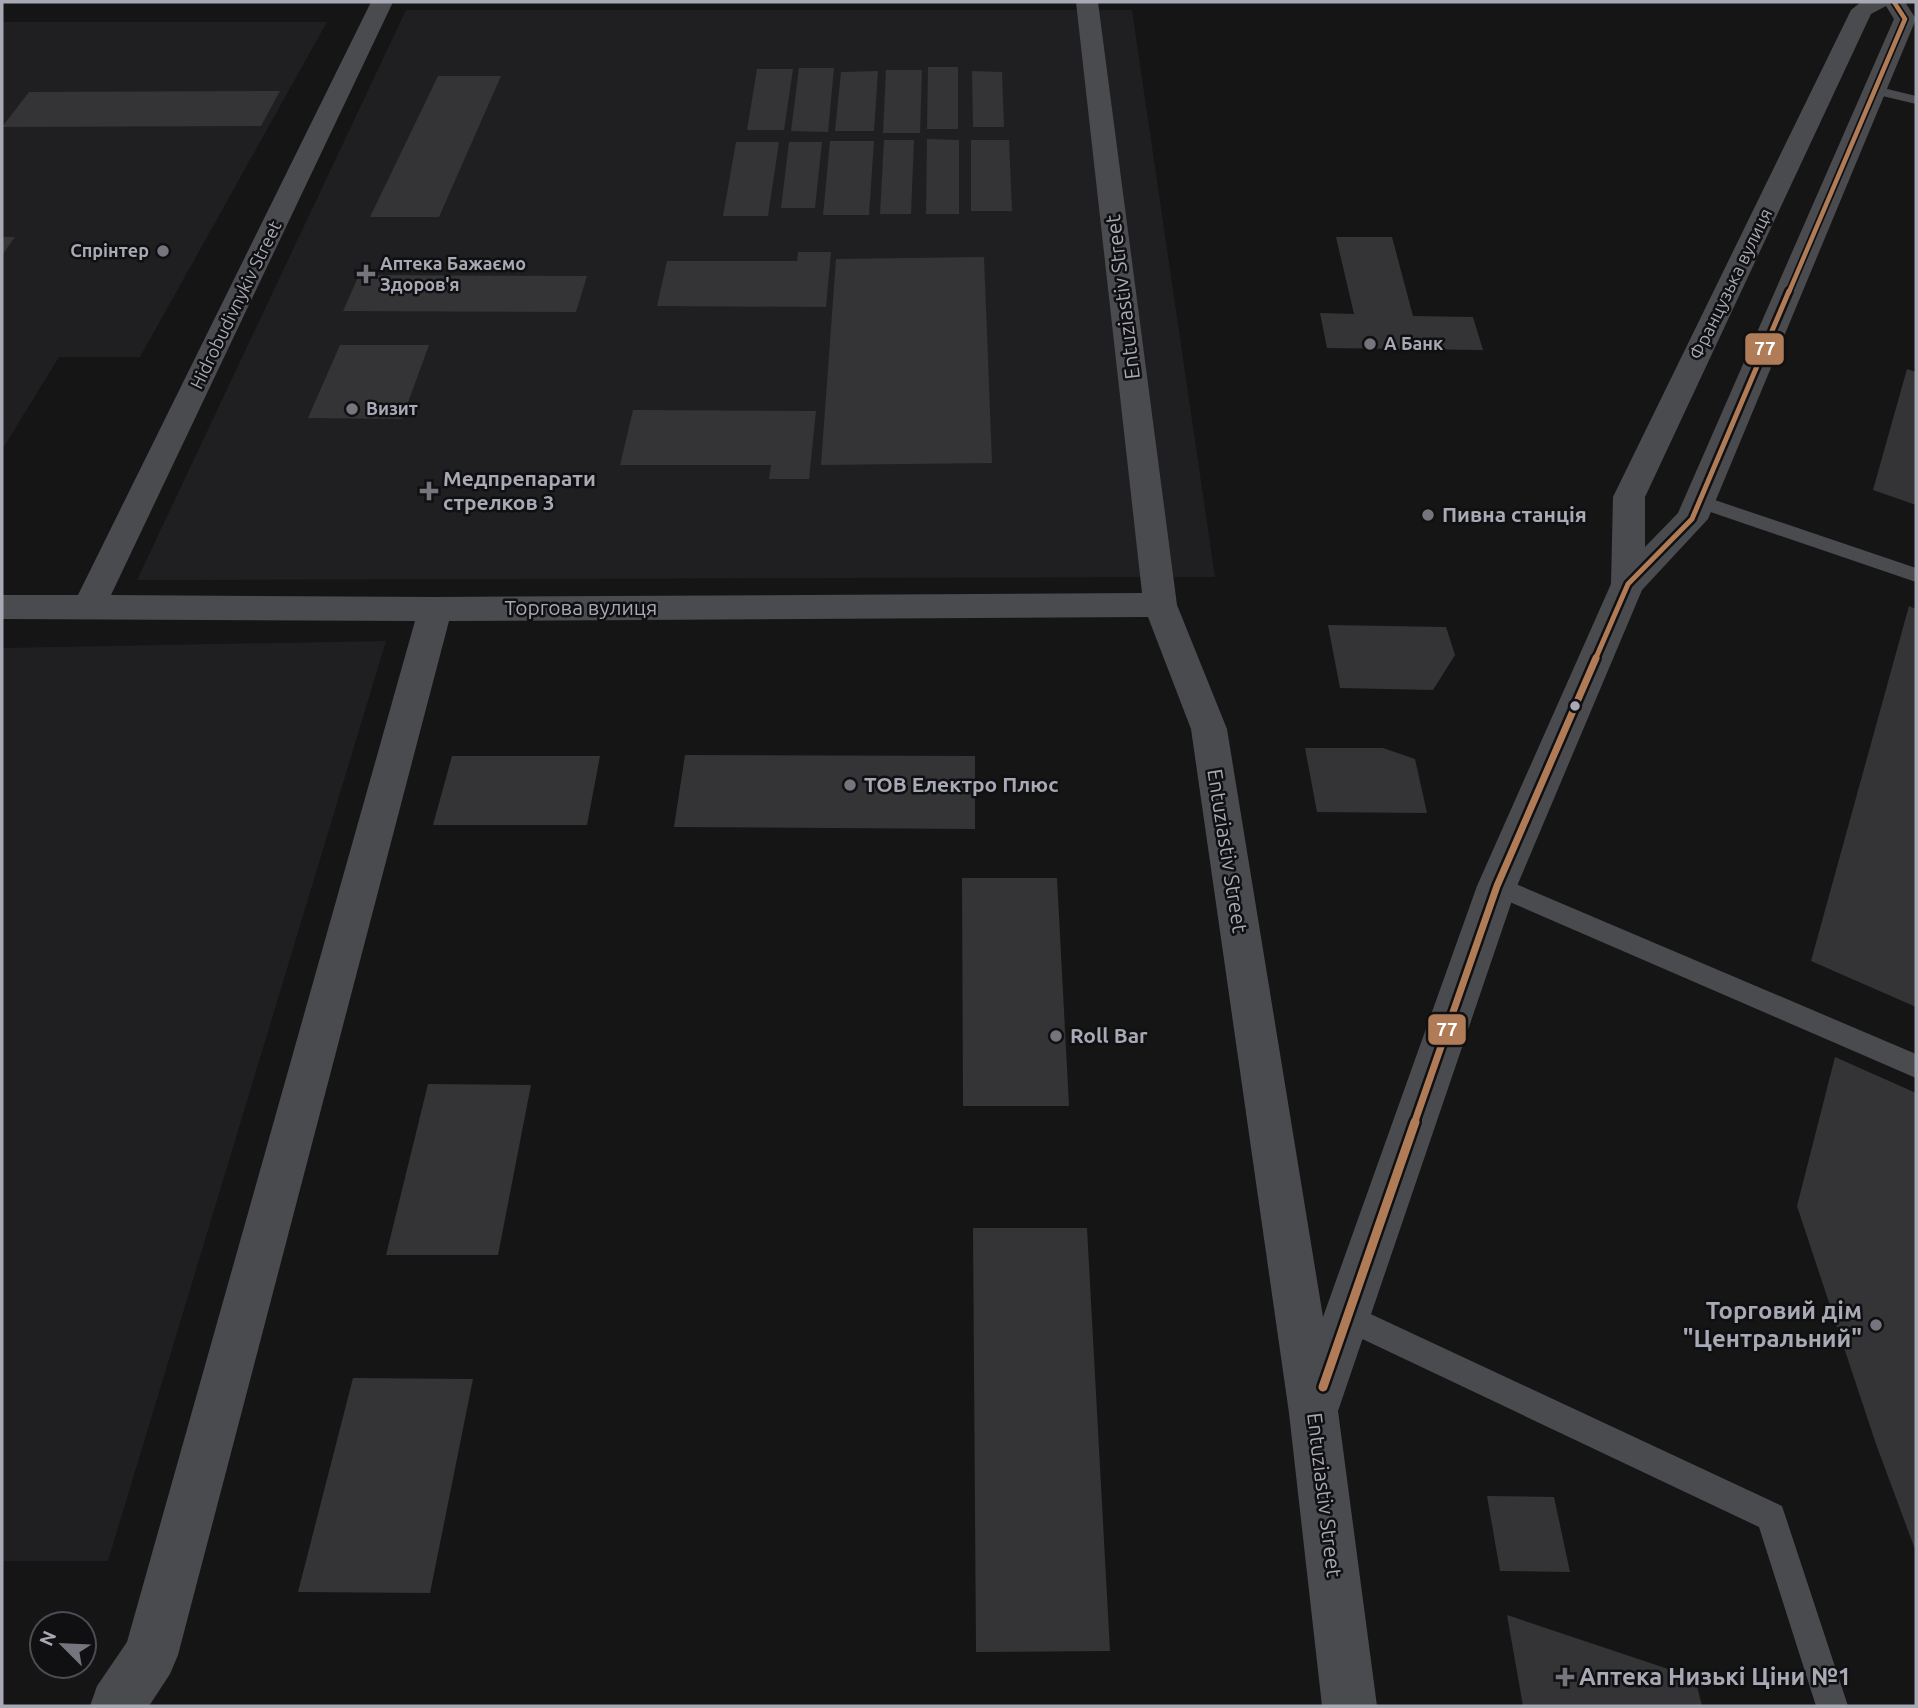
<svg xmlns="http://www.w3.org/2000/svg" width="1918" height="1708" viewBox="0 0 1918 1708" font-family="Ubuntu,sans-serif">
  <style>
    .built { fill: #1f1f21 }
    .building { fill: #343436 }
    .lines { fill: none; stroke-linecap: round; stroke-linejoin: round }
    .lane { fill: #4a4b4e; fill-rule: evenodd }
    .street { fill: #4a4b4e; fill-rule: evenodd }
    .bus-1-far3-casing { stroke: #100f11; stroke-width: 8 }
    .bus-1-far2-casing { stroke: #100f11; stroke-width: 10 }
    .bus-1-far1-casing { stroke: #100f11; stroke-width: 12 }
    .bus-1-casing { stroke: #100f11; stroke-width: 14 }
    .bus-1-far3 { stroke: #b07c57; stroke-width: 4.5 }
    .bus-1-far2 { stroke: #b07c57; stroke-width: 5 }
    .bus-1-far1 { stroke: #b07c57; stroke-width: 7 }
    .bus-1 { stroke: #b07c57; stroke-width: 9 }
    .poi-dot { fill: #74757d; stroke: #100f11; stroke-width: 2.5 }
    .bus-dot { fill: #a7a9b5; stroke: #100f11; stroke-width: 2.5 }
    .labels { text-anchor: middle; stroke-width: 5; stroke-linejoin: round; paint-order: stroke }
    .far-poi-label { font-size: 18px; font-weight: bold; fill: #a7a9b5; stroke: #100f11; text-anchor: start }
    .far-street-label { font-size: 18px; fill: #a7a9b5; stroke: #100f11 }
    .street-label { font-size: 21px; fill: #a7a9b5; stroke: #100f11 }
    .poi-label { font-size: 21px; font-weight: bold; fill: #a7a9b5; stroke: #100f11; text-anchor: start }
    .near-poi-label { font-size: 24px; font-weight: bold; fill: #a7a9b5; stroke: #100f11; text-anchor: end }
    .line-badge { stroke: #100f11; stroke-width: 2.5 }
    .badge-label { font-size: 19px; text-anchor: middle; font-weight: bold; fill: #fff }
  </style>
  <rect width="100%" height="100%" fill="#151515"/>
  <g class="built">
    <path d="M406,10H1132L1215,577L137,580Z"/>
    <path d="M2,22H327L140,357H59L2,450Z"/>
    <path d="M386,641L108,1561H2V648Z"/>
  </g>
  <g class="building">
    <path d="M928,67H958V129H927Z"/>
    <path d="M799,68H834L828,132L791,131Z"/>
    <path d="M757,69H793L784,130H747Z"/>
    <path d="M886,70H922L920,133H883Z"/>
    <path d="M878,71L874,131H835L841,72Z"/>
    <path d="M972,71L1002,72L1004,127H973Z"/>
    <path d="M438,76H501L439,217H370Z"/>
    <path d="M280,91L261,126L2,127L29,92Z"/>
    <path d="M927,139L959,140V214H926Z"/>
    <path d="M884,140H914L911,214H880Z"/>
    <path d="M971,140H1009L1012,211H971Z"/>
    <path d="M830,141H874L869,215H823Z"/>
    <path d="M736,142H779L768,216H723Z"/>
    <path d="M789,142H822L815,208H781Z"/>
    <path d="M2,237H15L2,255Z"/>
    <path d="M1336,237H1392L1413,316L1473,317L1483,350L1327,348L1320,313L1354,314Z"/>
    <path d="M798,252H831L826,307L657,306L667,261H797Z"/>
    <path d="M984,257L992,463L821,465L836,259Z"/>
    <path d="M359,275L587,276L576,312L343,311Z"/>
    <path d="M340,345H429L402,419L308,418Z"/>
    <path d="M1907,369L1916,372V505L1873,490Z"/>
    <path d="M633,410L816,411L809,479H769L771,465H620Z"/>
    <path d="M1909,606L1916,609V1007L1811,961Z"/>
    <path d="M1328,625L1446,627L1455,655L1433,690L1340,688Z"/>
    <path d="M1305,748H1383L1415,759L1427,813L1317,812Z"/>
    <path d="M685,755L975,756V829L674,827Z"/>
    <path d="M452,756H600L587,825H433Z"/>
    <path d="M962,878H1057L1069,1106H963Z"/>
    <path d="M1835,1057L1916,1093V1552L1876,1444L1797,1206Z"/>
    <path d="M428,1084L531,1085L498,1255H386Z"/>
    <path d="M973,1228H1087L1110,1651L976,1652Z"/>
    <path d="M353,1378L473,1379L430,1593L298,1592Z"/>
    <path d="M1487,1496L1554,1497L1570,1572L1500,1571Z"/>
    <path d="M1507,1615L1695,1678L1702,1706H1523Z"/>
  </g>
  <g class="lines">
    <g class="lane">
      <path d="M1875,86L1916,96V104L1870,93L1868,90Z"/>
      <path d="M1700,495L1916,568V582L1693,506L1691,501L1693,496Z"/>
      <path d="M1497,876L1916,1054V1078L1489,893L1485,886L1489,879Z"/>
      <path d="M1347,1303L1782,1506L1848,1706H1816L1759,1527L1337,1327L1333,1317L1337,1307Z"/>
    </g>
    <path class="street" d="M371,2H393L111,595L435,597L1142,593L1076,2H1098L1177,605L1227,729L1323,1317L1477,886L1611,584L1613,497L1851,10L1861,2H1905L1916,19L1708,519L1642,590L1517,886L1338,1411L1377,1706H1322L1289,1413L1191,729L1148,617L449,621L178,1655L170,1674L149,1706H90L97,1686L127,1642L415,621L2,619V595H78ZM1886,6L1894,19L1678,513L1645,547V497L1871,14Z"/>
    <g class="bus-1-far3-casing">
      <path id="bus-1-far3" d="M1789,292L1905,19L1894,2"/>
    </g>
    <g class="bus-1-far2-casing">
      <path id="bus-1-far2" d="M1595,660L1628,584L1692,519L1789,291"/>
    </g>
    <g class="bus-1-far1-casing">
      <path id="bus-1-far1" d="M1414,1124L1497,886L1596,658"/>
    </g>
    <g class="bus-1-casing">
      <path id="bus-1" d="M1323,1387L1415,1122"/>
    </g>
    <use href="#bus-1-far3" class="bus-1-far3"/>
    <use href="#bus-1-far2" class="bus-1-far2"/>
    <use href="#bus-1-far1" class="bus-1-far1"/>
    <use href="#bus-1" class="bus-1"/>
  </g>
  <g class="poi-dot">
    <circle cx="163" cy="251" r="7"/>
    <path d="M362.5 263.5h7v7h7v7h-7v7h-7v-7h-7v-7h7z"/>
    <circle cx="1370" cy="344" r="7"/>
    <circle cx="352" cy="409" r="7"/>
    <path d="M425.5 480.5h7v7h7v7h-7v7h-7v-7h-7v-7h7z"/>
    <circle cx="1428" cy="515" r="7"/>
    <circle cx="850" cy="785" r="7"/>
    <circle cx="1056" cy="1036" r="7"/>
    <circle cx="1876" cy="1325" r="7"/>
    <path d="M1561.5 1666.5h7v7h7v7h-7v7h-7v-7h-7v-7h7z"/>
  </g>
  <circle class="bus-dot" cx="1575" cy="706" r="6"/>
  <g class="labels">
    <g class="far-poi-label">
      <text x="149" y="257" text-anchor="end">Спрінтер</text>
      <text x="380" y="270">Аптека Бажаємо<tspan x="380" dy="21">Здоров'я</tspan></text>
      <text x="1384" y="350">А Банк</text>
      <text x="366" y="415">Визит</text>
    </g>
    <g class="far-street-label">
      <text transform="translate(1731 284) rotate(-64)" y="6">Французька вулиця</text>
      <text transform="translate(236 305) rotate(-64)" y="6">Hidrobudivnykiv Street</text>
    </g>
    <g class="street-label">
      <text transform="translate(1123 297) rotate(-97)" y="7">Entuziastiv Street</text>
      <text x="581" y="615">Торгова вулиця</text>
      <text transform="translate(1227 851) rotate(81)" y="7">Entuziastiv Street</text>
      <text transform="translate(1324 1495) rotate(83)" y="7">Entuziastiv Street</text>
    </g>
    <g class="poi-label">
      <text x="443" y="486">Медпрепарати<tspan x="443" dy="24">стрелков 3</tspan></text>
      <text x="1442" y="522">Пивна станція</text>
      <text x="864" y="792">ТОВ Електро Плюс</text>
      <text x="1070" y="1043">Roll Bar</text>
    </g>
    <g class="near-poi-label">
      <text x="1862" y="1319">Торговий дім<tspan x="1862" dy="28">"Центральний"</tspan></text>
      <text x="1579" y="1685" text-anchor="start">Аптека Низькі Ціни №1</text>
    </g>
  </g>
  <g class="line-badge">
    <rect x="1744" y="332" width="41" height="34" rx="7" fill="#b07c57"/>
    <rect x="1427" y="1013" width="40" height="33" rx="7" fill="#b07c57"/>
  </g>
  <g class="badge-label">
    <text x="1765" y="355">77</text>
    <text x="1447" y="1036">77</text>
  </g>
  <rect width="1918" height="1708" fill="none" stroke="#a7a9b5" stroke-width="7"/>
  <g transform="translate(63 1645) rotate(294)"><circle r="33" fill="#100f11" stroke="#4c4d53" stroke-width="2"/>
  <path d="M0-5L12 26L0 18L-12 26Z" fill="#74757d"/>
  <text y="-10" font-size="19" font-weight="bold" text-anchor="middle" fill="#a7a9b5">N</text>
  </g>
</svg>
